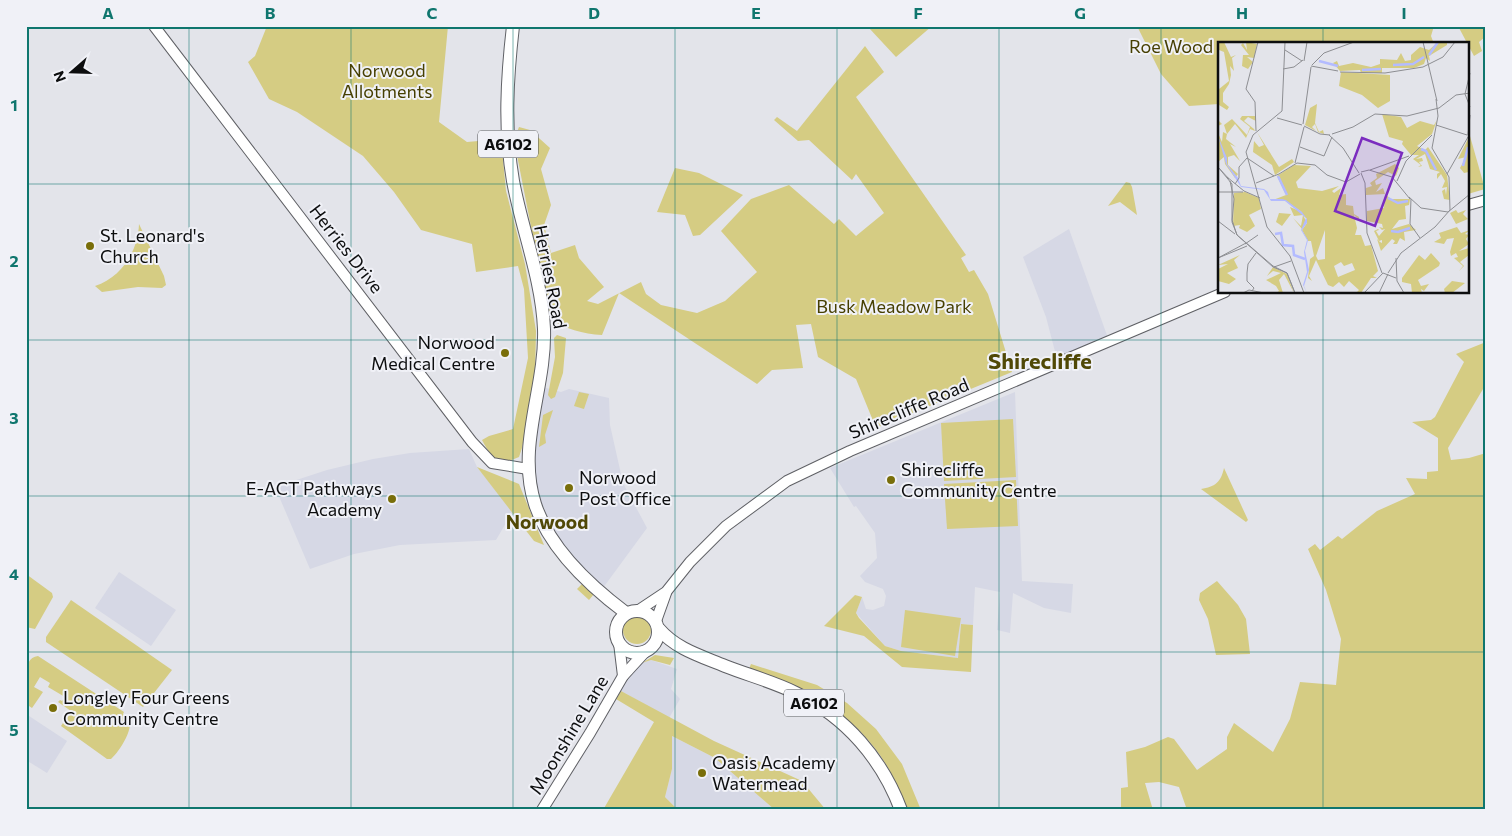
<svg xmlns="http://www.w3.org/2000/svg" width="1512" height="836" viewBox="0 0 1512 836" font-family="Commissioner,sans-serif">
  <style>
    .built { fill: #d6d8e5 }
    .green { fill: #d5cc83 }
    .lines { fill: none; stroke-linecap: round; stroke-linejoin: round }
    .minor-casing { stroke: #5f6065; stroke-width: 12 }
    .major-casing { stroke: #5f6065; stroke-width: 14 }
    .minor { stroke: #fff; stroke-width: 10 }
    .major { stroke: #fff; stroke-width: 12 }
    .grid { fill: none; stroke: #0f766e; stroke-width: 1; stroke-opacity: 0.55 }
    .poi-dot { fill: #796e0a; stroke: #f0f1f7; stroke-width: 2 }
    .labels { text-anchor: middle; stroke-width: 4; stroke-linejoin: round; paint-order: stroke }
    .shield { fill: #f0f1f7; stroke: #515255; stroke-width: 1 }
    .shield-label { font-size: 16px; font-weight: bold; fill: #0d0e0f }
    .park-label { font-size: 18px; fill: #463f01; stroke: #f0f1f7 }
    .poi-label { font-size: 18px; fill: #0d0e0f; stroke: #f0f1f7; text-anchor: start }
    .street-label { font-size: 18px; fill: #0d0e0f; stroke: #f0f1f7 }
    .neighbourhood-label { font-size: 19px; font-weight: bold; fill: #504806; stroke: #f0f1f7 }
    .district-label { font-size: 22px; font-weight: bold; fill: #504806; stroke: #f0f1f7 }
    .inset-river { fill: none; stroke: #b3bbff; stroke-width: 2.5 }
    .inset-road { fill: none; stroke: #8d8e92; stroke-width: 1 }
    .view { fill: #7b2cbf; fill-opacity: 0.15; stroke: #7b2cbf; stroke-width: 2.5 }
    .inset-edge { fill: none; stroke: #0d0e0f; stroke-width: 2.5 }
    .neatline { fill: none; stroke: #0f766e; stroke-width: 2 }
    .grid-label { font-size: 16px; text-anchor: middle; font-weight: bold; fill: #0f766e }
  </style>
  <rect width="100%" height="100%" fill="#e3e4ea"/>
  <g class="built">
    <path d="M1069,229L1109,341L1058,363L1046,317L1023,257Z"/>
    <path d="M539,386L561,392L569,389L609,398L610,425L623,483L647,528L600,592L555,541L529,483Z"/>
    <path d="M1015,392L1022,581L1073,584L1071,613L1044,608L1013,593L1010,633L997,630L1000,592L975,587L973,625L961,624L958,658L901,651L885,646L856,613L862,597L866,609L873,610L884,606L886,596L883,589L865,582L860,576L877,558L875,533L856,506L854,507L830,468Z"/>
    <path d="M469,449L477,467L513,511L496,540L400,545L354,554L310,569L275,487L327,470L373,459L410,453Z"/>
    <path d="M119,572L176,610L151,646L95,608Z"/>
    <path d="M651,660L677,669L671,689L680,699L669,718L621,691L631,673L642,663Z"/>
    <path d="M26,714L67,741L47,773L26,760Z"/>
    <path d="M672,736L715,758L775,810H678L665,797L672,769Z"/>
  </g>
  <g class="green">
    <path d="M267,26H448L439,122L467,142L501,139L506,191L525,264L536,331L535,378L522,448L519,457C498,467 491,457 482,440L489,436L513,429L528,358L524,289L518,266L476,272L472,244L421,230L394,192L363,156L297,112L269,99L248,62L255,56Z"/>
    <path d="M870,26H932L896,57L869,28Z"/>
    <path d="M1137,26H1434L1431,36L1434,44H1220L1219,104L1189,106L1161,74Z"/>
    <path d="M1458,26H1486V36L1479,42L1482,51L1474,56Z"/>
    <path d="M865,46L884,72L856,97L966,255L961,258L969,272L974,270L988,294L1012,372L876,428L856,379L818,357L811,324L796,325L803,368L772,370L757,384L619,293L602,335C583,334 565,329 549,318L514,140L519,127L530,130L550,148L541,169L551,205L544,225L551,253L575,245L579,258L604,287L587,301L598,304L641,282L646,294L661,305L697,313L725,301L757,272L721,231L751,199L789,185L834,224L839,219L856,236L884,213L856,174L852,180L809,140L798,141L774,120L777,117L797,131Z"/>
    <path d="M1468,129L1485,189L1468,194Z"/>
    <path d="M675,168L699,173L743,195L700,235L693,236L685,215L657,212Z"/>
    <path d="M1126,182L1130,183L1132,187L1137,215L1120,202L1108,206Z"/>
    <path d="M139,224L164,276L166,285L162,288L138,287L102,292L95,286C122,277 138,251 139,224Z"/>
    <path d="M557,335L566,338L563,373L555,397L551,399L548,395L555,357L554,338Z"/>
    <path d="M1486,342V384L1448,448L1451,460L1469,458L1486,453V810H1187L1179,787L1159,782L1145,783L1153,810H1121V788L1128,787L1126,752L1145,747L1168,737L1174,739L1197,770L1227,749V737L1234,723L1273,752L1290,719L1300,682L1336,685L1341,639L1326,590L1308,549L1315,544L1320,550L1338,536L1342,539L1377,511L1415,494L1406,478L1427,479V472L1438,471V438L1412,422L1431,420L1435,417L1464,362L1456,354Z"/>
    <path d="M579,392L589,394L584,409L574,406Z"/>
    <path d="M553,410L545,435L546,443L539,447L543,415Z"/>
    <path d="M1013,419L1016,477L944,481L941,423Z"/>
    <path d="M477,467L519,484L544,545L534,541Z"/>
    <path d="M1224,468L1248,520L1246,522L1201,489C1215,487 1221,482 1224,468Z"/>
    <path d="M1016,480L1018,526L947,529L944,484Z"/>
    <path d="M26,574L52,593L53,597L35,629L26,627Z"/>
    <path d="M1217,581L1238,605L1246,619L1250,654L1216,655L1208,619L1199,600L1200,593Z"/>
    <path d="M583,583L594,594L589,600L577,589Z"/>
    <path d="M855,595L862,597L856,613L859,618L885,646L901,651L958,658L961,624L973,625L971,672L902,667L864,636L824,626Z"/>
    <path d="M71,600L172,670L143,707L46,642V637Z"/>
    <path d="M905,610L961,618L955,656L901,647Z"/>
    <circle cx="637" cy="630" r="14"/>
    <path d="M655,655L674,658L670,665L651,660L642,663Z"/>
    <path d="M38,656L124,712L123,714L126,716L128,715C136,726 120,751 111,759H107L61,726L71,711L58,702L60,700L62,701L65,697L48,687L50,683L40,677L34,687L43,692L32,708L26,704C26,690 20,658 38,656Z"/>
    <path d="M751,664L817,685L847,703L876,729L902,764L921,810H907C878,726 827,699 749,669Z"/>
    <path d="M621,691L714,741L802,781L826,810H775L715,758L672,736V769L665,797L678,810H603L654,722L616,699Z"/>
  </g>
  <g class="lines">
    <g class="minor-casing">
      <g id="minor">
        <path d="M154,26L472,442L492,463L528,469"/>
        <path d="M1468,205L1486,200"/>
        <path d="M639,610L666,592L690,562L726,526L787,481L850,451L1225,292"/>
        <path d="M656,621L666,593"/>
        <path d="M619,643L623,676"/>
        <path d="M542,810L590,733L623,676L645,652"/>
      </g>
    </g>
    <g class="major-casing">
      <g id="major">
        <path d="M513,26C507,78 504,129 513,181C522,230 542,279 544,329C546,389 516,445 535,504C549,548 590,586 626,613"/>
        <circle cx="637" cy="632" r="21"/>
        <path d="M659,629C676,649 701,656 725,666C748,675 774,682 796,693C846,717 882,759 901,810"/>
      </g>
    </g>
    <use href="#minor" class="minor"/>
    <use href="#major" class="major"/>
  </g>
  <path class="grid" d="M189,26V810M351,26V810M513,26V810M675,26V810M837,26V810M999,26V810M1161,26V810M1323,26V44M26,184H1220M1468,184H1486M1323,292V810M26,340H1486M26,496H1486M26,652H1486"/>
  <g class="poi-dot">
    <circle cx="90" cy="246" r="5"/>
    <circle cx="505" cy="353" r="5"/>
    <circle cx="891" cy="480" r="5"/>
    <circle cx="569" cy="488" r="5"/>
    <circle cx="392" cy="499" r="5"/>
    <circle cx="53" cy="708" r="5"/>
    <circle cx="702" cy="773" r="5"/>
  </g>
  <g class="labels">
    <g class="shield">
      <rect x="478" y="130.5" width="60" height="27" rx="4"/>
      <rect x="784" y="689.5" width="60" height="27" rx="4"/>
    </g>
    <g class="shield-label">
      <text x="508" y="150">A6102</text>
      <text x="814" y="709">A6102</text>
    </g>
    <g class="park-label">
      <text x="1171" y="53">Roe Wood</text>
      <text x="387" y="77">Norwood<tspan x="387" dy="21">Allotments</tspan></text>
      <text x="894" y="313">Busk Meadow Park</text>
    </g>
    <g class="poi-label">
      <text x="100" y="242">St. Leonard's<tspan x="100" dy="21">Church</tspan></text>
      <text x="495" y="349" text-anchor="end">Norwood<tspan x="495" dy="21">Medical Centre</tspan></text>
      <text x="901" y="476">Shirecliffe<tspan x="901" dy="21">Community Centre</tspan></text>
      <text x="579" y="484">Norwood<tspan x="579" dy="21">Post Office</tspan></text>
      <text x="382" y="495" text-anchor="end">E-ACT Pathways<tspan x="382" dy="21">Academy</tspan></text>
      <text x="63" y="704">Longley Four Greens<tspan x="63" dy="21">Community Centre</tspan></text>
      <text x="712" y="769">Oasis Academy<tspan x="712" dy="21">Watermead</tspan></text>
    </g>
    <g class="street-label">
      <text transform="translate(346 249) rotate(52)" y="6">Herries Drive</text>
      <text transform="translate(550 277) rotate(79)" y="6">Herries Road</text>
      <text transform="translate(909 409) rotate(-23)" y="6">Shirecliffe Road</text>
      <text transform="translate(569 735) rotate(-59)" y="6">Moonshine Lane</text>
    </g>
    <g class="neighbourhood-label">
      <text x="547" y="529">Norwood</text>
    </g>
    <g class="district-label">
      <text x="1040" y="369">Shirecliffe</text>
    </g>
  </g>
  <g transform="translate(1218 42)">
    <rect width="251" height="251" fill="#e3e4ea"/>
    <path d="M0,0H6L13,15L18,13L14,16L16,29L12,24L13,33L11,42L5,51V60L11,65L9,68L1,63L0,57L1,47L11,39L6,10L1,8ZM28,0L39,2L36,16L29,15L35,20L30,27L24,24L25,13H31L23,3L25,1L29,8ZM220,0H229V3L211,14L212,19L208,16L206,22L196,26H164V31H143L142,28L122,29L115,21L119,19L121,24L135,21L153,25L162,22V17L179,18L183,11L187,19L193,18V13L202,5L211,8ZM123,30L172,33V59L160,66L144,53L121,44ZM99,62L97,81L101,90L105,88L106,92L100,90L97,82L94,85L98,89L87,83L92,66ZM164,72L183,75L189,86L202,79L216,83L219,78L214,92L199,104L207,108L210,105L229,133L232,158L226,157L224,149L227,147L228,153L229,145L224,146L227,139L223,132L219,137V132L222,130L212,127L207,112L198,117L204,116L205,119L201,120L204,124L200,125L203,123L195,117L201,113H193L184,102L185,99L171,95ZM24,74H38V79L30,75L26,79L36,87L37,89L32,87L28,96L17,82L9,92L8,97L18,105L12,102L22,119L16,113L10,115V123L20,132L17,136L7,122L6,115L0,120V78L4,82L0,84V91L4,100L5,90L9,92L6,83L14,77L29,93L32,85L22,77ZM39,90L61,125L74,117L76,120L57,133L54,123L35,110L36,99L41,105L46,103ZM251,95V130L246,131L242,126L248,115L240,117ZM177,122L181,126L178,134L170,130L157,139L158,143L164,141L158,150L165,146L167,152L148,153V146L154,144L152,141L159,136L158,132ZM76,123L93,124L78,140L80,146L104,149L121,144L114,149L116,151L123,146L121,153L128,152V163L135,164L136,172L141,175V178L136,173L139,186L137,193H143L147,204L153,203L160,229L155,234L159,236H153L143,251H138L141,248L131,239L126,245L121,240L115,245L110,243L98,218L91,234L94,239L90,236L92,217L96,214L93,199H90L84,188L89,181V177L85,173L88,179L84,187L75,176L83,184L85,173L76,174L72,165L84,170L66,158H55L68,153L59,134ZM107,188V217L100,218L98,214ZM123,220L126,224L134,221L137,228L120,235L116,224ZM27,150L41,156L43,167L31,173L37,184L29,190L21,186L22,183L15,184L16,151ZM167,152L173,157H192L191,163L187,164L188,177L181,178L174,187L191,182L198,188L186,190L187,199L182,196L179,202H175L177,199L174,197L163,209L159,197L162,200L164,201V198L161,199L156,189L160,187L161,188L158,189L161,194L167,187L164,188L161,185L165,186L164,182L149,179V169L166,166ZM238,168L240,171L248,168L245,172L250,177L238,182L232,171ZM61,171L73,172L64,184L58,180ZM239,185L243,191L252,188L247,192L251,193L248,197L251,202L241,209L251,206V213L242,220L246,224L241,229L245,224L236,216L240,215L238,211L233,214L232,210L236,196L229,197L226,202L216,200L223,196L221,191ZM213,211L222,221L221,224L200,238L203,244L211,242L206,249L203,247L204,251H194L193,242L184,240V236L201,213L207,218ZM22,213L16,218L20,226L9,231L18,237L11,242L0,239V227L10,222L0,223ZM55,225L69,232L76,251L66,232L61,238L65,251H58L61,249L58,244L48,238L63,231L55,229L49,234ZM234,239L247,241L234,251H227L226,247Z" fill="#d5cc83" fill-rule="evenodd"/>
    <path d="M0,94L9,116V122L20,136L23,144L46,147L50,150L52,157H64L68,158L84,170L89,177V181L84,188L90,198L89,202L87,209L91,228L86,244L89,251L85,243L89,230L86,210L89,198L83,188L88,176L67,159H53L46,148L23,145L8,122Z" fill="#b3bbff"/>
    <path class="inset-river" d="M211,13L220,0M101,19L120,24M175,23L195,22L206,15M144,28L163,27M203,107L208,109L218,128M245,124L250,105M60,134L69,153M170,156L180,161L190,159M173,189L180,190L192,186M57,192L63,191L65,203L75,204L76,213L87,217"/>
    <path class="inset-road" d="M67,0L64,69L35,93L28,110L49,185L72,214L86,251M205,0L219,59M67,8L84,19M86,19L89,0M94,23L106,11L136,0M93,24L120,29M65,27L76,25L85,18M122,30L167,31L205,25L225,15L237,0M252,31L247,52L252,65M59,76L84,83M85,82L93,25M218,83L249,93M86,84L102,92L112,93M38,89L37,60L28,47L40,0M114,92L135,85L157,72L189,74L221,66L238,53L252,51M111,93L125,106L141,131M250,93L252,73M82,105L106,114L114,95M77,121L86,85M0,125L11,137M0,125L14,142V178L19,193L55,224L69,231L77,251M152,128L191,114M143,130L151,128L174,135L192,157M143,131L147,141L149,191L164,231M229,132L250,95M9,135L26,149L42,156M12,139L16,157L14,180L19,193L55,225L69,231L77,251M179,139L188,119L214,93M38,141L61,132L79,121L97,123L109,133L128,140L142,132M17,142L21,136V125L29,116L56,134M0,150H25M191,155L203,166L230,170L252,152M193,157L192,182L202,196M0,179L17,192M27,202L40,193M0,216L28,201M0,216L29,204M178,216L179,239L186,251M56,225L73,219M170,231L183,211L217,185L232,168L231,135L214,106L220,74L218,57M34,249L36,246L29,239V231L30,222L38,211M25,251L31,248L46,251M146,251L165,231L178,236M161,251L170,232"/>
    <path class="view" d="M144,96L184,111L157,184L117,169Z"/>
    <rect width="251" height="251" class="inset-edge"/>
  </g>
  <rect width="1512" height="836" fill="none" stroke="#f0f1f7" stroke-width="55"/>
  <g transform="translate(72 72) rotate(250)" stroke="#f0f1f7" stroke-width="4" paint-order="stroke">
  <path d="M0-4L9 19L0 12L-9 19Z" fill="#0d0e0f"/>
  <text y="-8" font-size="14" font-weight="bold" text-anchor="middle" fill="#0d0e0f">N</text>
  </g>
  <rect x="28" y="28" width="1456" height="780" class="neatline"/>
  <g class="grid-label">
    <text x="108" y="19">A</text>
    <text x="270" y="19">B</text>
    <text x="432" y="19">C</text>
    <text x="594" y="19">D</text>
    <text x="756" y="19">E</text>
    <text x="918" y="19">F</text>
    <text x="1080" y="19">G</text>
    <text x="1242" y="19">H</text>
    <text x="1404" y="19">I</text>
    <text x="14" y="111">1</text>
    <text x="14" y="267">2</text>
    <text x="14" y="424">3</text>
    <text x="14" y="580">4</text>
    <text x="14" y="736">5</text>
  </g>
</svg>
